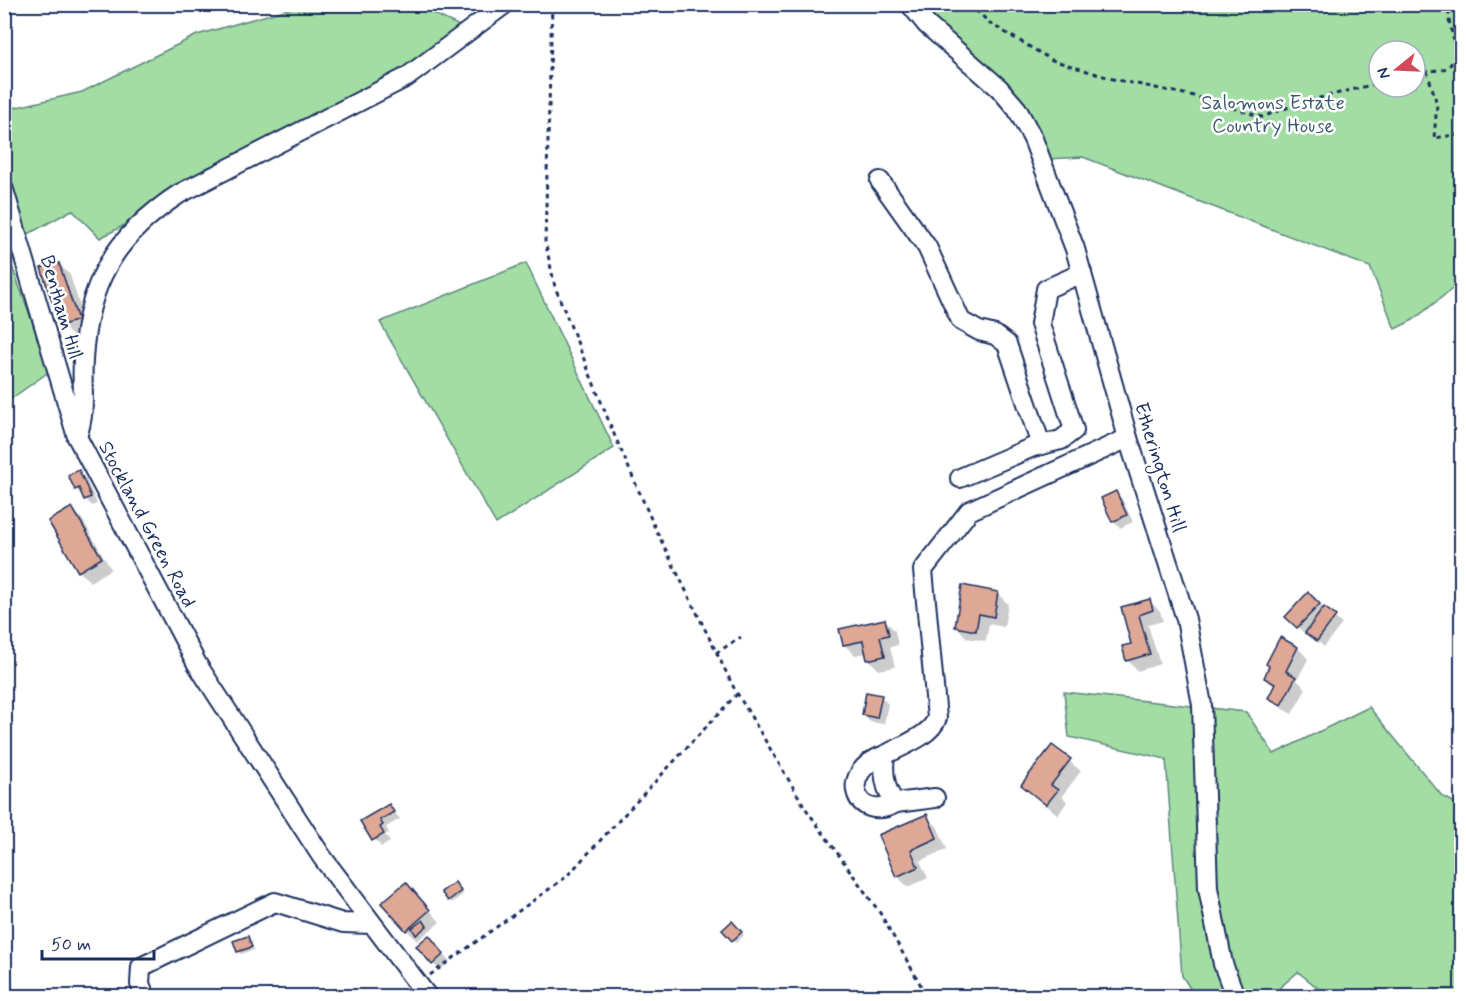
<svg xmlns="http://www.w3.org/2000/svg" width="1466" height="1001" viewBox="0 0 1466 1001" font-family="Mynerve,sans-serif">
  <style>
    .green { fill: #a2dda3; stroke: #5e8680; stroke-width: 1.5; fill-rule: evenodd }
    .shadow { fill: #0003 }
    .building { fill: #dea796; stroke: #1b2f5e; stroke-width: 1.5 }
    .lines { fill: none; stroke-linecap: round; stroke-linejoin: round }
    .minor-casing { stroke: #1b2f5e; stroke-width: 22 }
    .path { stroke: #1b2f5e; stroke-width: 3; stroke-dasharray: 4.5 4.5; stroke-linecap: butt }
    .minor { stroke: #fff; stroke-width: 18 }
    .labels { text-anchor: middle; stroke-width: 5; stroke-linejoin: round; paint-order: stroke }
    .park-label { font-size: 20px; fill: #3d5a6f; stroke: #fff }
    .street-label { font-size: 20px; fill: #1b2f5e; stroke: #fff }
  </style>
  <rect width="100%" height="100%" fill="#fff"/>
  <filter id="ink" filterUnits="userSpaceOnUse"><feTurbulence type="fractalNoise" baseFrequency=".0167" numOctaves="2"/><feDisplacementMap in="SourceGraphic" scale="12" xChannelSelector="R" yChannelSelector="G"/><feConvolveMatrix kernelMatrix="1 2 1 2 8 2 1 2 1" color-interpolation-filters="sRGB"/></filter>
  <g filter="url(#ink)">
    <g class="green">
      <path d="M302,5H415L464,28L311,129L206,168L121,227L100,238L72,210L30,233L8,255L50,371L5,403L4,110L82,92L197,35Z"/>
      <path d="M919,5H1461V282L1413,320L1395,329L1370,267L1083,157L1048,159L944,31ZM1379,51H1415V87H1379Z"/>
      <path d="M526,263L614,448L496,524L380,322Z"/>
      <path d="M1064,692L1246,712L1274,754L1369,707L1442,796L1461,806V996H1328L1298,972L1270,996H1195L1182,976L1166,759L1069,737Z"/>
    </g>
    <g class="shadow">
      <path d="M59,264L70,275L88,331L72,336L62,325Z"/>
      <path d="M79,472L86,479L97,504L92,506L76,489Z"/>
      <path d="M1116,492L1122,499L1133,522L1120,528L1113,521Z"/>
      <path d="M72,509L82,519L111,569L90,582L79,571Z"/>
      <path d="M997,593L1008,604L1004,627L989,624L986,641L967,638L957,627Z"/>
      <path d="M1308,595L1342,624L1324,647L1307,632L1305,634L1287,617Z"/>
      <path d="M1149,601L1160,611L1163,621L1148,625L1160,664L1138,671L1127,660L1133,645L1123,608Z"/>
      <path d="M885,620L895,631L898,645L890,647L895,667L879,670L869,660L867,653L855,655L844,645Z"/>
      <path d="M1280,640L1298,648L1308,659L1297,680L1306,689L1292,714L1281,708L1270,698L1275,687L1265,677Z"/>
      <path d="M881,697L888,704L884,724L870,722L863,715Z"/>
      <path d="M1052,747L1081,771L1062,796L1067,802L1058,815L1023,785Z"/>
      <path d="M389,806L400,819L386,827L389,833L385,835L390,842L381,847L362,822Z"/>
      <path d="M926,816L937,826L947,849L920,861L928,878L908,887L897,876Z"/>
      <path d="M457,887L463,894L452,903L443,893Z"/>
      <path d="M416,894L440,922L417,941L407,930Z"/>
      <path d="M732,923L744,935L736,943L724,931Z"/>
      <path d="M248,937L254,950L241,954L238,951Z"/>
      <path d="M436,944L450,962L440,970L433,964Z"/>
    </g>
    <g class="building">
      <path d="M59,263L78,320L60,326L41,268Z"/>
      <path d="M79,470L91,497L84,500L79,488L75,490L68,475Z"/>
      <path d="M1116,491L1127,515L1112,522L1101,498Z"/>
      <path d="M72,507L102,558L78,572L48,521Z"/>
      <path d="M962,585L998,592L994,617L979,614L976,631L955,627Z"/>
      <path d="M1308,592L1320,604L1297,628L1285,617Z"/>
      <path d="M1150,599L1153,610L1139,615L1150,654L1126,661L1122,646L1131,644L1121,607Z"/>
      <path d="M1324,607L1336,616L1317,641L1305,633Z"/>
      <path d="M885,619L889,635L880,637L885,656L867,660L863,641L843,645L839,629Z"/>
      <path d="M1280,637L1298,647L1286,671L1296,677L1281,705L1268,698L1275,684L1264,678L1269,666L1266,664Z"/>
      <path d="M866,692L882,695L877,718L862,715Z"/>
      <path d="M1052,745L1071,759L1051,785L1058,790L1046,805L1021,785Z"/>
      <path d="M389,804L394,812L380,820L383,825L380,827L384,834L372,841L360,821Z"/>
      <path d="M927,814L937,838L911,850L918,867L896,877L878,835Z"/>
      <path d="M406,882L430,910L406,931L381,903Z"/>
      <path d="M455,882L461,891L448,901L441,892Z"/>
      <path d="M423,920L427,926L416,935L412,928Z"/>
      <path d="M732,921L742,932L732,941L722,930Z"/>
      <path d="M429,935L444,954L432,965L416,946Z"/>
      <path d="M248,936L252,947L237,952L233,941Z"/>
    </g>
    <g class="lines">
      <g class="minor-casing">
        <g id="minor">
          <path d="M910,4L927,25L999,88L1017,109L1033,139L1075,249L1128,438L1186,619L1202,705L1208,888L1223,964L1235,996"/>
          <path d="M880,181L927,247L961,321L979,331L995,335L1007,344L1041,445"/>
          <path d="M4,190L77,437L197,664L322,857L427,996"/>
          <path d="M77,437C87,407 81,391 83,360C87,283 115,236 179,194L407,77L505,4"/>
          <path d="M960,478L1033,447L1061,440L1074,430L1040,324L1046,289L1082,273"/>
          <path d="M885,755C835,772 856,825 896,803"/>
          <path d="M935,798L896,803C884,791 883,770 885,755C901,746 931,736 937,718L923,570L969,511L1128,438"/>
          <path d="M145,996L140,984L141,967L275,902L343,923L371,924"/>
        </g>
      </g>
      <g class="path">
        <path d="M552,4L545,241L555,287L614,434L655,528L734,688L806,809L880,913L927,996"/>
        <path d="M969,4L991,24L1052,60L1113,79L1194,96L1262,117L1300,103L1379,83"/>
        <path d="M1427,71L1437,104L1434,138L1462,134"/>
        <path d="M1415,74L1448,68L1457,55L1448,16L1453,4"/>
        <path d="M716,653L741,637"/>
        <path d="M430,975L566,877L737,694"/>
      </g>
      <use href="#minor" class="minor"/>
    </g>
  </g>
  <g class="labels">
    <g class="park-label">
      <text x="1273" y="109">Salomons Estate<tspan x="1273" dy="23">Country House</tspan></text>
    </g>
    <g class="street-label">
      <text transform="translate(62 307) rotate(74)" y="7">Bentham Hill</text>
      <text transform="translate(1161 467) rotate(73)" y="7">Etherington Hill</text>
      <text transform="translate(148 524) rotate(62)" y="7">Stockland Green Road</text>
    </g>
  </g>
  <rect width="1466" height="1001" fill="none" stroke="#fff" stroke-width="24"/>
  <rect x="12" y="12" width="1442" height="977" fill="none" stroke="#1b2f5e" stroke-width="2" filter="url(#ink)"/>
  <g transform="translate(1397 69) rotate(252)"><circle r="28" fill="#ffffff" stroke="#a4acbf" stroke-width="1.5"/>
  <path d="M0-4.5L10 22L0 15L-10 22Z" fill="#d1495b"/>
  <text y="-9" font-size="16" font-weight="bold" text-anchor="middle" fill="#1b2f5e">N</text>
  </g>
  <path d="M42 950v9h112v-9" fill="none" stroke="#1b2f5e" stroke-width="3"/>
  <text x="51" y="950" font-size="18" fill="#1b2f5e" stroke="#ffffff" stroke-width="4.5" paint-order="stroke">50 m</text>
</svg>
